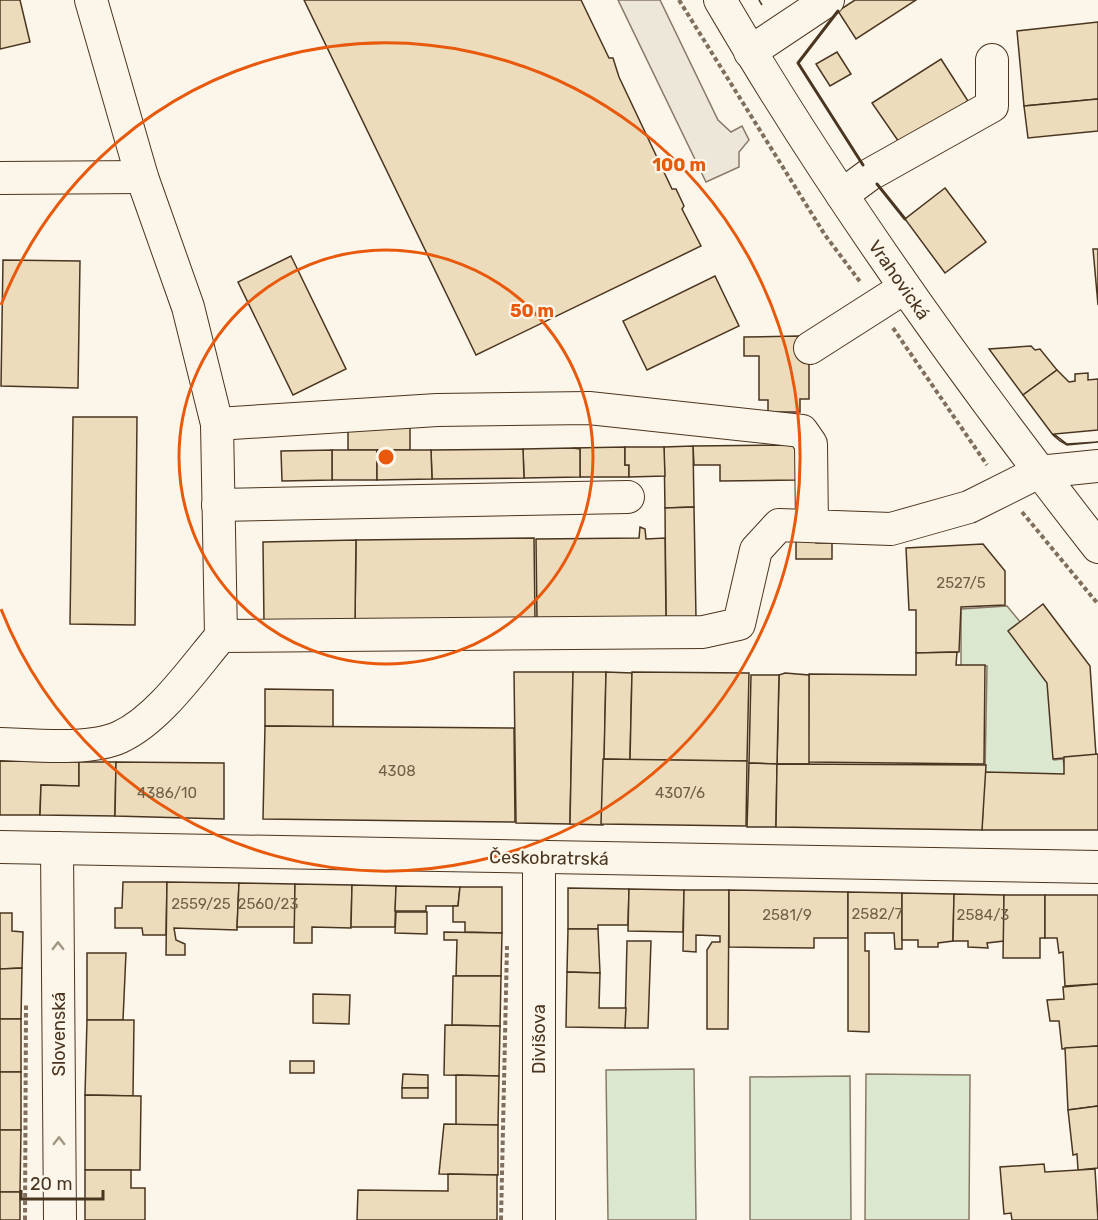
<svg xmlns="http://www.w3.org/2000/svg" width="1098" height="1220" viewBox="0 0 1098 1220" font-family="Rubik,sans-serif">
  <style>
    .green { fill: #dce7d0; stroke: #887966; stroke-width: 1.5 }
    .parking { fill: #ede7d9; stroke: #887966; stroke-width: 1.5 }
    .building { fill: #ecdcbc; stroke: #4a3520; stroke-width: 1.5 }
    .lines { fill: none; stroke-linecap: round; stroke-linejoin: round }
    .minor-casing { stroke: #4a3520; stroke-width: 34 }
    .path { stroke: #7f6f5c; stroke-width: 4; stroke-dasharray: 4.5 3; stroke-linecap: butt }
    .minor { stroke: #fbf6e9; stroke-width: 32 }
    .fence { stroke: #4a3520; stroke-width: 1.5; stroke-dasharray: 8 3; stroke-linecap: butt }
    .wall { stroke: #4a3520; stroke-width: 3 }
    .oneway { stroke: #a29684 }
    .ring { fill: none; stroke: #e8590c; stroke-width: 3 }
    .labels { text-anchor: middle; stroke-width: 4.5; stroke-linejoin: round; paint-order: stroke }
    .number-label { font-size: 15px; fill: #725f47 }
    .street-label { font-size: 18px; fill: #4a3520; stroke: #fbf6e9 }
    .centre { fill: #e8590c; stroke: #fbf6e9; stroke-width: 3 }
    .ring-label { font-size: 18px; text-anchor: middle; font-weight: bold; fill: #e8590c; stroke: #fbf6e9; stroke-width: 4.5; stroke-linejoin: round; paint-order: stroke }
  </style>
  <rect width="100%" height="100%" fill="#fbf6e9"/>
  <g class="green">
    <path d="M1007,606L1021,623L1048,684L1054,760L1063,759L1066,775L985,773L987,666H961V609Z"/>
    <path d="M694,1069L696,1220H608L606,1070Z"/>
    <path d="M866,1074L970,1075L969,1220H865Z"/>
    <path d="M850,1076L851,1220H750V1077Z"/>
  </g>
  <path class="parking" d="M618,0H660L718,120L731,132L742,126L749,140L739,152V167L706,182Z"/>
  <g class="building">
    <path d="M0,0H20L30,42L0,49Z"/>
    <path d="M304,0H581L609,58H613L619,77L672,189H676L684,206L682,209L701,246L476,355Z"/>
    <path d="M855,0H916L856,39L838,11Z"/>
    <path d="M1098,22V99L1024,106L1017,31Z"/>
    <path d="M837,52L851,74L830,86L816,64Z"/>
    <path d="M941,59L968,101L901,145L872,103Z"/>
    <path d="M1098,99V131L1028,138L1024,106Z"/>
    <path d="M945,188L986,242L945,273L905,219Z"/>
    <path d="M1093,249H1098V305Z"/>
    <path d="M291,256L346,369L293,395L238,282Z"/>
    <path d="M3,260L80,261L78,388L1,386Z"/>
    <path d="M715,276L739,326L647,370L623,321Z"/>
    <path d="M799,336L800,353L809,352V399H800V412H768V400H759V356H744V337Z"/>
    <path d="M1031,346L1035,350L1040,349L1057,370L1023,395L989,349Z"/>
    <path d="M1057,370L1069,382L1075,381V374L1088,373V380L1098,379V430L1054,434L1067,444L1098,442L1067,445L1060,441L1053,435L1023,395Z"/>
    <path d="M73,417H137L135,625L70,624Z"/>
    <path d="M402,421H410V450H348V429L402,428Z"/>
    <path d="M796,445L797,480L720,481V465H694L693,446Z"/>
    <path d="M693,446L694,507L665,508L664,447Z"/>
    <path d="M625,447V465H629V477H580V449L573,448Z"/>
    <path d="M625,447H664L665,476L629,477V465H625Z"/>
    <path d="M573,448L580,449V477L524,478L523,449Z"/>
    <path d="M523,449L524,478L432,479L431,450Z"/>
    <rect x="332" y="450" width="45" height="30"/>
    <path d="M332,450V480L282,481L281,451Z"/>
    <path d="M377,450H431L432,479L377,480Z"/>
    <path d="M694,507L696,618H666L665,508Z"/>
    <path d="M640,527L645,529L646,539L665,538L666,618L537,620L536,539L639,538Z"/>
    <path d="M796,535H816V543H832V559H796Z"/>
    <path d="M534,538L535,619L355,621L356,540Z"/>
    <path d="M356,540L355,621L264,623L263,542Z"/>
    <path d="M983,544L1005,571V605L961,607L959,652L916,653V610H909L906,548Z"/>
    <path d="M1043,604L1090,666L1096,755L1053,759L1047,683L1008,631Z"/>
    <path d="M957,652L956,665H985L984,764L808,762L809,674L916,675V653Z"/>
    <path d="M514,672H573L570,824L516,823Z"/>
    <path d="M573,672H606L603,825L570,824Z"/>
    <path d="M606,672L632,673L630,760L604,759Z"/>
    <path d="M632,672L749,673L747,761L630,760Z"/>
    <path d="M785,673L809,675V764H777L779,675Z"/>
    <path d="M751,675H779L777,764L749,763Z"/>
    <path d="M265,689L333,690V727L265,726Z"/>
    <path d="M265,726L514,728L515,822L263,819Z"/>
    <path d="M1098,754V830H982L984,772L1064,774V757Z"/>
    <path d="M603,759L747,761L746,826L601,824Z"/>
    <path d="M0,761L79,762V786L41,785L40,815H0Z"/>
    <path d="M79,762H116L115,816L40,815L41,785L79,786Z"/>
    <path d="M116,762L224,763V819L115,816Z"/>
    <path d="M749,763L777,764L776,827H747Z"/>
    <path d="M777,764L986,765L982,830L776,827Z"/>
    <path d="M123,882H167L166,935H143L142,928H115V908H122Z"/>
    <path d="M167,882L239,883L237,930L174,928L176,940L185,944V955H166Z"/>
    <path d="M239,883L295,884V927H237Z"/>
    <path d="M295,884L352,885L351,928L312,927V943H294Z"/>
    <path d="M352,885L396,886L395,927H351Z"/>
    <path d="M396,886L460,887L458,906H426V911H395Z"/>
    <path d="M460,887H502V933L465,932V922H453V906H458Z"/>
    <path d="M568,888L629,889L628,925H598V929H568Z"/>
    <path d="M629,889L684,890L683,932L628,931Z"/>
    <path d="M684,890H729L728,1029H707V950L712,942H720V936L696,935V952L683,951Z"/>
    <path d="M729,890L848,892V938H814V948L729,947Z"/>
    <path d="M848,892L902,893V949H895L894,933H865V951H869V1032L848,1031Z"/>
    <path d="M902,893L954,894L953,941L938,943V947H918V940H902Z"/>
    <path d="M954,894L1004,895V941L987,943L988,948L968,947V941H953Z"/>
    <path d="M1004,895H1045V938H1040V958H1003Z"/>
    <path d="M1045,895H1098V984L1065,986L1063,952L1059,953L1057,938H1045Z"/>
    <path d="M396,912H427V934L395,933Z"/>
    <path d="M0,913H12V931L23,932L22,968L0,969Z"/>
    <path d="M568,929H598L600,973L567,972Z"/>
    <path d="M444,932L502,933L501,976H456L457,940H444Z"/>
    <path d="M627,941H651L648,1028H625Z"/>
    <path d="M87,953H126L123,1020H87Z"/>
    <path d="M22,968L21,1019H0V969Z"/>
    <path d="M567,972L600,973L599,1008H626L625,1028L566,1027Z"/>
    <path d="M453,976H501L500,1026L452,1025Z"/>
    <path d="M1098,984V1046L1062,1049L1059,1021H1050L1047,1000L1064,999L1063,987Z"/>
    <path d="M313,994L350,995L349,1024L313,1023Z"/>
    <rect x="0" y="1019" width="21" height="53"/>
    <path d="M87,1020H134L133,1096L85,1095Z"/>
    <path d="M445,1025L500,1026L499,1076L444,1075Z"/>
    <path d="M1098,1046V1106L1068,1110L1065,1048Z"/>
    <rect x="290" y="1061" width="24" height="12"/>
    <rect x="0" y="1072" width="21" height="58"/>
    <path d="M403,1074L428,1075V1088H402Z"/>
    <path d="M456,1075L499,1076L498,1125H456Z"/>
    <rect x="402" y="1088" width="26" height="10"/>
    <path d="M85,1095L141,1096L140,1170H85Z"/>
    <path d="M1098,1106V1168L1078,1170L1077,1154L1073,1155L1068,1110Z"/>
    <path d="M444,1124L498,1125V1175L439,1174Z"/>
    <path d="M0,1130H21L20,1192H0Z"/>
    <path d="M1044,1164L1045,1172L1095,1169L1098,1220H1012L1011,1213L1004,1214L1000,1167Z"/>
    <path d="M85,1170H131V1188H145V1220H85Z"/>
    <path d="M448,1174L497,1175V1220H357L358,1190L448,1191Z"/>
    <rect x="0" y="1192" width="20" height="28"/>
  </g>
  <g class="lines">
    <g class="minor-casing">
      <g id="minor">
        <path d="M91,0L142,177L188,307L217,424"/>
        <path d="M720,0C832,192 961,372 1098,547"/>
        <path d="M750,52L828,0"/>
        <path d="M0,178L142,177"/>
        <path d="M842,195L869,175L992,106V60"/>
        <path d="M810,348L904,288"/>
        <path d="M218,505L628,497"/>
        <path d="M812,526L811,444L802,431L589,408L437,410L217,424L221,636L703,632L739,624L756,550L779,525L891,529L969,507L1039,472L1098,466"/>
        <path d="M0,744C33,745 90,751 120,737C159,719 193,669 221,636"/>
        <path d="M0,847L1098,867"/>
        <path d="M57,848L60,1220"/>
        <path d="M539,1220V858"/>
      </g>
    </g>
    <g class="path">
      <path d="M679,0L825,235L861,283"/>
      <path d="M893,328L987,465"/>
      <path d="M1022,512L1098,604"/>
      <path d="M25,1220L26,1005"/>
      <path d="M501,1220L507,946"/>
    </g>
    <use href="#minor" class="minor"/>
    <path class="fence" d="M759,0L762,5"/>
    <g class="wall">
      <path d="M838,11L798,63L863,165"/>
      <path d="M877,184L905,219"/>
    </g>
  </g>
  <defs><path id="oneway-chevron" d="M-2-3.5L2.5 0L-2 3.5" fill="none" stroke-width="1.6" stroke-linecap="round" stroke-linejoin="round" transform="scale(1.5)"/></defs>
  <g class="oneway">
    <use href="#oneway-chevron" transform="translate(58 946) rotate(-90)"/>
    <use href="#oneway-chevron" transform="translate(59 1141) rotate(-90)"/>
  </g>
  <g class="ring">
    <circle cx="386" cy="457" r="207"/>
    <path d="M1 305A414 414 0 1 1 1 609"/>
  </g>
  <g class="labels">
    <g class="number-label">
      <text x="961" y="588">2527/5</text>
      <text x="397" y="776">4308</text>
      <text x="167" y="798">4386/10</text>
      <text x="680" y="798">4307/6</text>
      <text x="201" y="909">2559/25</text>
      <text x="268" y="909">2560/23</text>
      <text x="877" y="919">2582/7</text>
      <text x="787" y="920">2581/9</text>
      <text x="983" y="920">2584/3</text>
    </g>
    <g class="street-label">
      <text transform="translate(899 280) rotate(55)" y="6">Vrahovická</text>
      <text transform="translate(549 858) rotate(1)" y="6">Českobratrská</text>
      <text transform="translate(59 1034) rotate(-90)" y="6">Slovenská</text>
      <text transform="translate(539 1039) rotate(-90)" y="6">Divišova</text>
    </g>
  </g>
  <circle cx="386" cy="457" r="9" class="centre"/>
  <g class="ring-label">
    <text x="679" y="171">100 m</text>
    <text x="532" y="317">50 m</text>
  </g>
  <path d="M21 1190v9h82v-9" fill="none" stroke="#4a3520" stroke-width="3"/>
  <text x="30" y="1190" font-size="18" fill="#4a3520" stroke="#fbf6e9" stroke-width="4.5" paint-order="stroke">20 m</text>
</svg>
